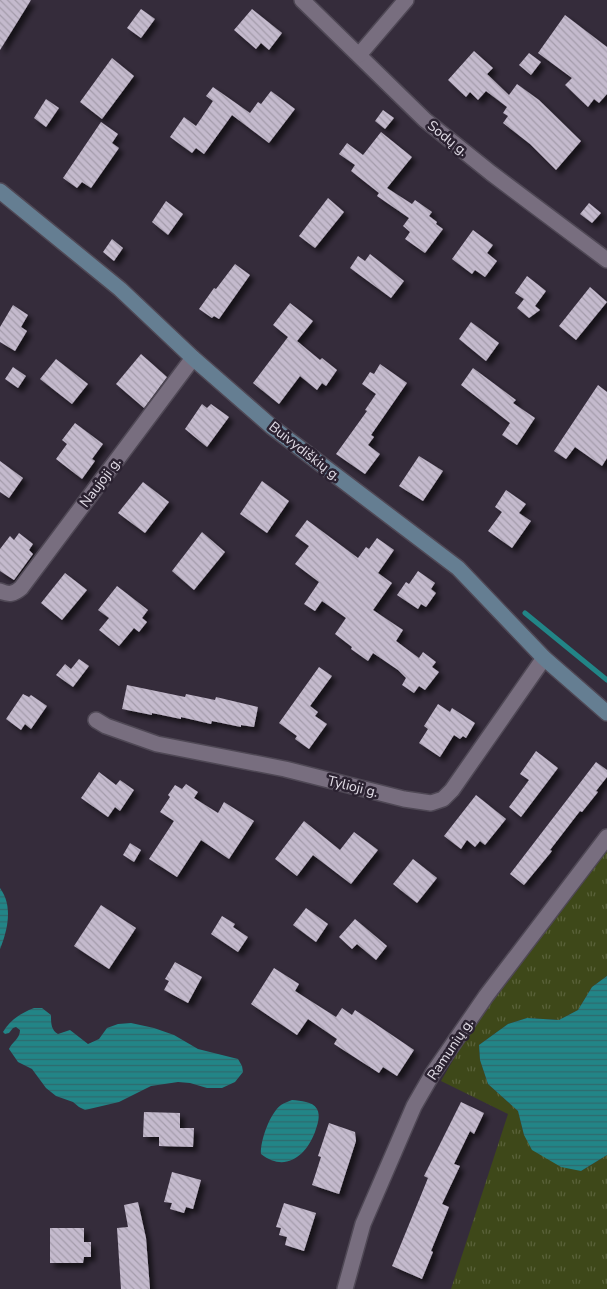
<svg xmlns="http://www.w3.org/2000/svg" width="607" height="1289" viewBox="0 0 607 1289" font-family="'Nunito Sans',sans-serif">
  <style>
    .grass { fill: url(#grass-tufts) }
    .water { fill: url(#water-rules) }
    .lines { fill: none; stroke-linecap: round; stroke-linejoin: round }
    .stream { stroke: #228587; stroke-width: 5 }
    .building { fill: url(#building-back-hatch); filter: url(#shadow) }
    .street-casing { stroke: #4f4855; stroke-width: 18 }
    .secondary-casing { stroke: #4f4855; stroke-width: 18 }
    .street { stroke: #786e7f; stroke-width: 15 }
    .secondary { stroke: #657e92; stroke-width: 15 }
    .labels { text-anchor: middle; stroke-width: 5; stroke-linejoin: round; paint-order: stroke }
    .street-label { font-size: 14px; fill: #e2dde7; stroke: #2b2231 }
  </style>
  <defs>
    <pattern id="grass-tufts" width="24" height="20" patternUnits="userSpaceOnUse" patternTransform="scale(1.25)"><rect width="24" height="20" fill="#3e4819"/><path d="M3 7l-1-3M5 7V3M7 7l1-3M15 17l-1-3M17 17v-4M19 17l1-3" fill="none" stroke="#5a623a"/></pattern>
    <pattern id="water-rules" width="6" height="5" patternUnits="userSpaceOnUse" patternTransform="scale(1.25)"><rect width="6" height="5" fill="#228587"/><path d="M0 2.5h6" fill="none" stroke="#306a6d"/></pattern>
    <pattern id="building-back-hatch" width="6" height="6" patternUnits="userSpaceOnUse" patternTransform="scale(1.25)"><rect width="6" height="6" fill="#c4bacd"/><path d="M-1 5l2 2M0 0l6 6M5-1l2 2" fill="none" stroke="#a49cab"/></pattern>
    <filter id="shadow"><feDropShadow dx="4.5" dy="4.5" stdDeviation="2.5" flood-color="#0009"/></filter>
  </defs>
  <rect width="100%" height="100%" fill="#352c3b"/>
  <path class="grass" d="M607,848V976L592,987L578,1010L559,1020L527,1018L508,1024L479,1045L480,1060L488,1084L518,1111L524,1135L581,1171L607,1155V1289H451L508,1114L441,1081C487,998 550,924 607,848Z"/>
  <g class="water">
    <path d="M0,888C13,906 8,929 0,949Z"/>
    <path d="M607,976V1155L581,1171L561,1167L532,1150L524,1135L518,1111L488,1084L480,1060L479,1045L508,1024L527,1018L559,1020L578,1010L592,987Z"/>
    <path d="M34,1008H42L51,1015C51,1023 51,1030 58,1034L70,1030L88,1044L99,1039L107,1028L118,1024L131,1023L154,1028L174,1035L198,1049L238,1059L242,1066L243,1072L235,1082L222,1088H207L190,1083L178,1082L151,1086L119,1102L85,1110L79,1107L73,1102L56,1096L46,1088L32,1069L18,1062L9,1049C12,1042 20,1039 20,1030L16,1027L13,1028L9,1033L5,1034L3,1032C10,1020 21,1013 34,1008Z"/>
    <path d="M292,1100C301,1101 312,1101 317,1109C321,1116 317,1126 315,1132C306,1156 285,1173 261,1154C260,1141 270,1113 281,1105C284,1103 289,1101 292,1100Z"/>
  </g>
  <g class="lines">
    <path class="stream" d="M525,613L607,680"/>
  </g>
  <g class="building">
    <path d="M0,0H31L0,50Z"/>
    <path d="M141,9L155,19L141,38L127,28Z"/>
    <path d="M252,9L282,33L269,50L261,43L256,49L234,30Z"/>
    <path d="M565,15L607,47V94L599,103L594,99L588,107L565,85L572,78L538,53Z"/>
    <path d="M474,51L493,68L487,74L509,95L517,84L539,100L581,141L556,170L530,144L503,123L508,116L503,113L507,107L486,91L478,100L470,92L466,97L448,80Z"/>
    <path d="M529,53L541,62L531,75L519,65Z"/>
    <path d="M112,58L134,76L102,119L80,102Z"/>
    <path d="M213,87L250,113L258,102L261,104L271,91L295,109L269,143L232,115L204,154L196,148L192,153L170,137L184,117L196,126L213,101L206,96Z"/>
    <path d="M46,99L59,108L46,127L34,118Z"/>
    <path d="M383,110L394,118L385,129L375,121Z"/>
    <path d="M101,122L118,134L112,143L119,148L91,188L82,182L77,188L63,178Z"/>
    <path d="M381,132L412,157L387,188L412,204L415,200L432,212L429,216L437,222L436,224L443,229L425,253L405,239L410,232L403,226L409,218L377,196L379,193L351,171L355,165L339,154L347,143L363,155Z"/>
    <path d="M328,198L344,212L315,248L299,236Z"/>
    <path d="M166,201L183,214L168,235L152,222Z"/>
    <path d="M589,203L601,213L592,223L580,214Z"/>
    <path d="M473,230L493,245L487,253L497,261L485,277L475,270L472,274L452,259Z"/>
    <path d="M112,239L123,248L114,261L103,252Z"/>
    <path d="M370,254L404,281L391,298L350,268L358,256L365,261Z"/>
    <path d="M235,264L250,275L219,319L214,316L212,318L199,309L214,288L216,289Z"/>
    <path d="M527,276L546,291L535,306L540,310L529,318L517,308L524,299L515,293Z"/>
    <path d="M590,287L607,302L576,340L559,326Z"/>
    <path d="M290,303L313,321L297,341L320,360L322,358L337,370L326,386L322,383L317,390L300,376L279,404L253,383L288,337L273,325Z"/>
    <path d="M13,305L28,315L21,327L27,331L15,351L0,342V327Z"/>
    <path d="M471,322L499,343L486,361L459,339Z"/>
    <path d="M141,354L167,377L144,408L116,384Z"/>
    <path d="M56,359L88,384L72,404L40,379Z"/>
    <path d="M380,364L407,383L371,435L374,437L368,445L380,454L365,474L336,454L367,411L365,410L376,394L362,384L370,372L374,374Z"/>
    <path d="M13,367L26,376L18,388L5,379Z"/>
    <path d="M473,368L516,400L513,403L535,418L517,445L502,435L510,423L461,385Z"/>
    <path d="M598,385L607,392V458L602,466L575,447L566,459L554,451Z"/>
    <path d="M202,404L207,408L211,404L229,417L207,447L185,429Z"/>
    <path d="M75,423L103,444L92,459L95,461L82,479L56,459L67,444L62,440Z"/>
    <path d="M419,456L443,471L423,501L399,486Z"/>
    <path d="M0,461L23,478L9,498L0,492Z"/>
    <path d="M262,481L289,501L267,533L240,514Z"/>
    <path d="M143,482L169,502L145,533L118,513Z"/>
    <path d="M506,490L526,504L519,513L531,521L512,548L488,531L502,512L495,507Z"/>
    <path d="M307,520L358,558L366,547L369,549L377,538L394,550L378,573L392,583L373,610L403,630L396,641L419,658L423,652L436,662L432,667L439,672L425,690L419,686L414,693L402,685L406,678L398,670L373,653L368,661L351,649L352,647L335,634L346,618L322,601L315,611L304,604L319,582L295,564L309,546L295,536Z"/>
    <path d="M202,532L225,552L194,590L172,571Z"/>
    <path d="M19,533L33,544L29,550L33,554L14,580L0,571V549L10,536L14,540Z"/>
    <path d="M418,571L435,583L431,589L436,593L426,607L421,604L418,609L397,595L406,582L409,584Z"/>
    <path d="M65,573L87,590L62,620L41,603Z"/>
    <path d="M117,586L148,610L142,618L147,622L139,632L134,628L119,646L99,630L109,618L98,610Z"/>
    <path d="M79,659L89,666L73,687L56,675L65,664L71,669Z"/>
    <path d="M319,667L332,676L310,706L318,712L315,716L327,724L309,749L295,739L297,736L279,723Z"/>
    <path d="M127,685L185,697L186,694L215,700L216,697L258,707L254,727L241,725V727L212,721L211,724L181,717V719L152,713V715L122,709Z"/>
    <path d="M23,694L29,697L31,695L47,706L31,729L25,724L21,730L6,719Z"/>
    <path d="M438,704L450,712L452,708L475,723L466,738L463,736L460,739L454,735L440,757L419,743L428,729L424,726Z"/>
    <path d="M536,751L558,768L521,817L509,807L529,780L520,774Z"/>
    <path d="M596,762L607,770V777L596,791L598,792L582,812L580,811L550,850L552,851L524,885L510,874Z"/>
    <path d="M99,772L116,785L120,780L134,790L120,811L115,807L108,817L81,798Z"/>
    <path d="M186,784L198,792L194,798L218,813L224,802L254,821L229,859L201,840L177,877L149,859L174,821L160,812L170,797L168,795L175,785L182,789Z"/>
    <path d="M476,795L506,819L485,845L480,841L475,847L467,840L461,849L444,836Z"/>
    <path d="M304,821L340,850L354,832L378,850L351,884L313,855L297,876L275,859Z"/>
    <path d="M130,843L141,850L134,862L123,855Z"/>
    <path d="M413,859L437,878L417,903L393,884Z"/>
    <path d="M101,905L136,928L109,969L74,946Z"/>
    <path d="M306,908L328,924L316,942L293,925Z"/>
    <path d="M222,916L235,924L233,927L248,937L238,952L211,934Z"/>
    <path d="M355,919L387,946L376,960L357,944L352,949L339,937Z"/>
    <path d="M175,962L202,977L188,1003L164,990L169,981L165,979Z"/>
    <path d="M274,968L299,984L295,991L336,1017L342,1008L352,1015L355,1010L414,1050L397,1076L383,1067L379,1073L334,1044L337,1039L308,1019L297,1035L251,1004Z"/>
    <path d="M461,1102L484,1113L474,1134L470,1131L454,1164L460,1166L442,1204L449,1207L431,1251L433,1252L422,1279L392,1266L428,1178L424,1176Z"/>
    <path d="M144,1112L180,1113V1128H194L193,1147L159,1146V1137H143Z"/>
    <path d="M329,1123L355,1132L356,1141L339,1194L312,1185L321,1157L318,1156Z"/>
    <path d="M172,1172L201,1180L193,1209L186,1207L184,1213L170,1209L172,1203L164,1202Z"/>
    <path d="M138,1202L146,1238L150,1289H121L117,1228L128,1227L124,1205Z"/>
    <path d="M284,1203L316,1213L304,1251L285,1245L287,1237L279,1235L281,1228L276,1227Z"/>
    <path d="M50,1228H84V1242H91V1257H84L83,1263H50Z"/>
  </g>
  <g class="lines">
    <g class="street-casing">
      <g id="street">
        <path d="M302,0L425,120L491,173L607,260"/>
        <path d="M359,55L406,0"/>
        <path d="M0,591C9,595 14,594 21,588L193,358"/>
        <path d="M96,720L106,726L157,744L285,769L404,799L431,803L443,799L452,790L544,658"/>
        <path d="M345,1289L363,1224L414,1106L433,1073L486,996L607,837"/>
      </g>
    </g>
    <g class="secondary-casing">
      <path id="secondary" d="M0,191L120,289L193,358L272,427L458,568L544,658L607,713"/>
    </g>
    <use href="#street" class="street"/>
    <use href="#secondary" class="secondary"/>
  </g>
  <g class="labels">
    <g class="street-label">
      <text transform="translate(448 138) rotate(39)" y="5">Sodų g.</text>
      <text transform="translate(305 451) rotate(38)" y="5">Buivydiškių g.</text>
      <text transform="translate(100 482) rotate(-53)" y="5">Naujoji g.</text>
      <text transform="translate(353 786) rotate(14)" y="5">Tylioji g.</text>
      <text transform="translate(450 1049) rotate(-56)" y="5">Ramunių g.</text>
    </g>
  </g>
</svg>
